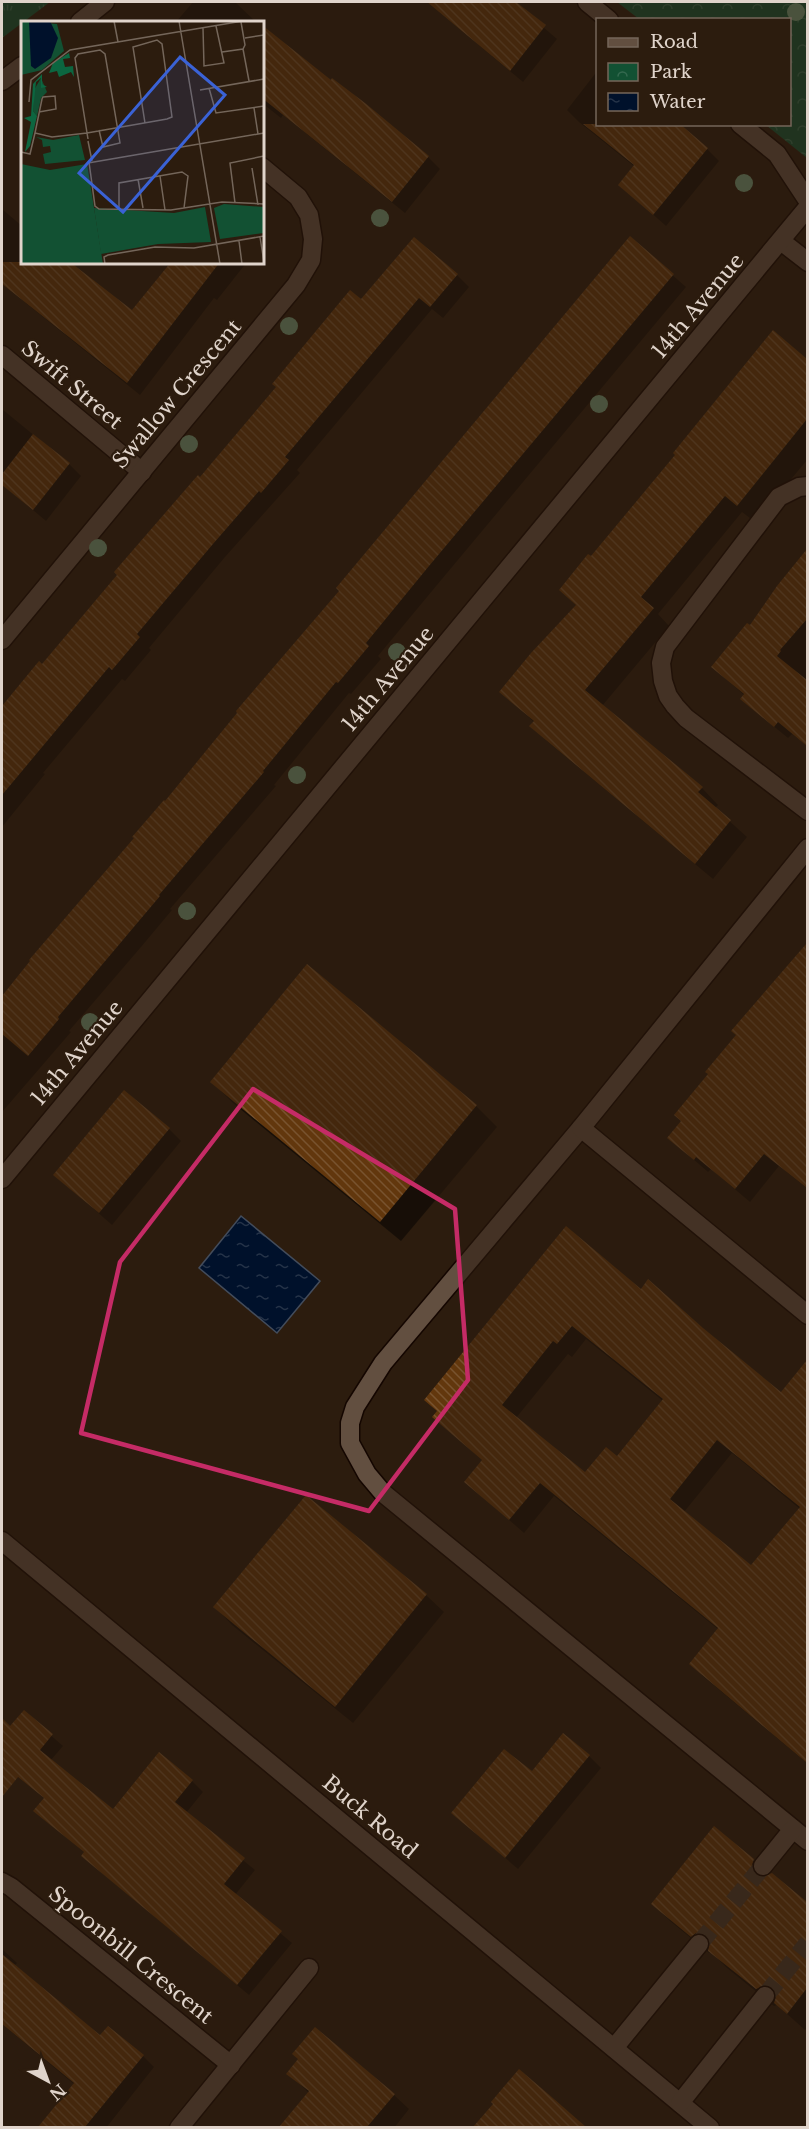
<svg xmlns="http://www.w3.org/2000/svg" width="809" height="2129" viewBox="0 0 809 2129" font-family="'Libre Baskerville',serif">
  <style>
    .grass { fill: url(#grass-tufts) }
    .park { fill: url(#park-crowns) }
    .water { fill: url(#water-ripples); stroke: #434c5b; stroke-width: 1.5 }
    .shadow { fill: #0007; fill-rule: evenodd }
    .building { fill: url(#building-back-hatch); fill-rule: evenodd }
    .lines { fill: none; stroke-linecap: round; stroke-linejoin: round }
    .minor-tunnel { stroke: #47382a; stroke-width: 18; stroke-dasharray: 18 9; stroke-linecap: butt }
    .minor-casing { stroke: #140600; stroke-width: 21 }
    .minor { stroke: #624f40; stroke-width: 18 }
    .tree { fill: #709675 }
    .marked { fill: none; stroke: #c52b66; stroke-width: 4.5; stroke-linejoin: round }
    .labels { text-anchor: middle; stroke-width: 4.5; stroke-linejoin: round; paint-order: stroke }
    .street-label { font-size: 21px; fill: #e0d4cb; stroke: #2c1c0e }
    .inset-road { fill: none; stroke: #74665a; stroke-width: 1.5 }
    .view { fill: #3a62d6; fill-opacity: 0.15; stroke: #3a62d6; stroke-width: 3 }
    .inset-edge { fill: none; stroke: #e0d4cb; stroke-width: 3 }
  </style>
  <defs>
    <pattern id="grass-tufts" width="24" height="20" patternUnits="userSpaceOnUse" patternTransform="scale(1.5)"><rect width="24" height="20" fill="#125133"/><path d="M3 7l-1-3M5 7V3M7 7l1-3M15 17l-1-3M17 17v-4M19 17l1-3" fill="none" stroke="#34694f"/></pattern>
    <pattern id="park-crowns" width="20" height="18" patternUnits="userSpaceOnUse" patternTransform="scale(1.5)"><rect width="20" height="18" fill="#125133"/><path d="M2 6a3 3 0 1 1 6 0M12 15a3 3 0 1 1 6 0" fill="none" stroke="#34694f"/></pattern>
    <pattern id="water-ripples" width="26" height="14" patternUnits="userSpaceOnUse" patternTransform="scale(1.5)"><rect width="26" height="14" fill="#00112b"/><path d="M2 4q2-2 4 0t4 0M15 11q2-2 4 0t4 0" fill="none" stroke="#253348"/></pattern>
    <pattern id="building-back-hatch" width="6" height="6" patternUnits="userSpaceOnUse" patternTransform="scale(1.5)"><rect width="6" height="6" fill="#62370d"/><path d="M-1 5l2 2M0 0l6 6M5-1l2 2" fill="none" stroke="#78532f"/></pattern>
  </defs>
  <rect width="100%" height="100%" fill="#2c1c0e"/>
  <path class="grass" d="M2,2H50L2,38Z"/>
  <path class="park" d="M617,2H807V158L766,125L790,124V20L639,19Z"/>
  <path class="water" d="M241,1216L320,1281L277,1333L199,1268Z"/>
  <g class="shadow">
    <path d="M193,2H235L256,22H176Z"/>
    <path d="M427,2H514L557,39L523,82Z"/>
    <path d="M262,27L428,157L440,169L405,213L283,115L281,118L262,103Z"/>
    <path d="M598,70V124L707,149L719,161L666,226L620,185L635,167L579,122L567,110Z"/>
    <path d="M2,209L22,226V262L132,312L173,262H247L217,300L214,298L140,395L2,284Z"/>
    <path d="M630,238L686,287L442,579L378,656L381,659L351,694L349,693L274,785L276,786L170,909L172,910L141,947L69,1031L71,1032L2,1112V999L341,591Z"/>
    <path d="M457,275L469,287L443,318L432,309L297,470L300,473L225,557L149,648L151,650L125,681L122,679L43,773L45,774L2,827V712L200,479L361,301Z"/>
    <path d="M773,332L808,361V459L755,522L742,512L658,614L669,626L602,706L702,788L718,805L715,808L747,837L713,879L548,742L531,726L534,722L501,692L577,606L561,590L591,558L677,455Z"/>
    <path d="M2,409L69,464L81,476L46,521L2,484Z"/>
    <path d="M808,552V746L792,734L788,738L755,711L742,699L745,696L713,667L750,627L778,587Z"/>
    <path d="M806,947L808,949V1189L779,1166L750,1202L711,1169L708,1172L669,1138L682,1121L710,1074Z"/>
    <path d="M212,1082L476,1106L497,1127L401,1241L233,1103Z"/>
    <path d="M169,1129L181,1141L112,1225L55,1175Z"/>
    <path d="M641,1291L702,1329L780,1393L808,1412V1764L705,1678L691,1664L719,1630L554,1496L524,1533L466,1482L483,1461L434,1417L438,1412L426,1400ZM586,1339L663,1401L617,1458L585,1474L516,1418L568,1354L572,1357ZM732,1453L800,1509L751,1567L684,1512Z"/>
    <path d="M306,1497L426,1595L444,1612L353,1723L232,1625L215,1607Z"/>
    <path d="M24,1712L63,1746L51,1760L113,1811L192,1781L203,1792L186,1813L255,1870L235,1895L292,1943L249,1995L94,1866L83,1856L85,1853L35,1811L45,1799L2,1764V1739Z"/>
    <path d="M589,1756L601,1768L518,1869L453,1813Z"/>
    <path d="M753,1860L769,1876L772,1875L808,1904V2026L805,2030L777,2005L774,2006L727,1968L711,1952L709,1953L670,1921L653,1904Z"/>
    <path d="M2,1949L17,1963L14,1966L100,2038L143,2056L154,2067L106,2128H40L75,2085L2,2024Z"/>
    <path d="M519,2071L584,2128H475Z"/>
    <path d="M288,2073L394,2095L409,2109L394,2128H281L309,2093Z"/>
  </g>
  <g class="building">
    <path d="M427,2H516L546,25L510,71Z"/>
    <path d="M262,25L331,80L332,78L365,103L429,156L392,202L262,98Z"/>
    <path d="M583,124H680L708,148L653,215L618,185L634,165Z"/>
    <path d="M630,236L674,274L429,566L366,643L369,646L338,683L336,682L263,771L264,772L159,895L160,896L58,1017L59,1019L28,1056L2,1034V996L30,961L29,960L134,838L132,837L164,800L165,801L237,713L236,711L339,591L336,588Z"/>
    <path d="M414,237L458,274L430,307L419,298L285,457L289,460L261,493L259,491L213,544L137,634L140,637L112,670L109,667L2,795V706L39,661L42,664L117,575L114,572L198,475L200,477L276,387L272,384L350,290L361,299Z"/>
    <path d="M2,262H70L132,310L171,262H220L127,383L2,284Z"/>
    <path d="M773,330L807,359V419L737,506L725,496L641,597L654,608L585,690L703,787L698,792L731,820L695,864L529,726L534,721L499,692L531,653L576,605L559,590L588,554L591,556L675,455L673,453Z"/>
    <path d="M33,434L70,463L33,510L2,485V474Z"/>
    <path d="M807,549V619L780,650L781,651L777,656L807,680V746L778,722L774,727L740,699L744,694L711,667L747,623L750,625L777,586Z"/>
    <path d="M807,943V1188L764,1154L735,1189L696,1157L694,1160L667,1138L681,1121L674,1115L708,1074L705,1072L736,1035L731,1031Z"/>
    <path d="M307,964L477,1105L380,1222L210,1082Z"/>
    <path d="M124,1090L170,1128L99,1213L53,1175Z"/>
    <path d="M566,1226L641,1289L648,1279L703,1328L781,1392L807,1360V1763L689,1664L718,1628L540,1483L509,1520L464,1482L482,1460L432,1417L437,1411L424,1400ZM572,1326L663,1399L617,1456L606,1447L585,1472L502,1405L553,1341L557,1344ZM717,1440L800,1507L751,1565L670,1499Z"/>
    <path d="M306,1495L427,1594L335,1707L213,1607Z"/>
    <path d="M24,1710L53,1734L40,1750L113,1809L159,1752L193,1780L175,1802L245,1858L224,1884L282,1931L237,1985L81,1856L84,1852L33,1811L44,1798L18,1777L2,1797V1718L10,1726Z"/>
    <path d="M563,1733L590,1755L505,1858L451,1813L504,1749L532,1771Z"/>
    <path d="M714,1826L754,1859L752,1865L756,1874L762,1877L772,1873L807,1902V1988L787,2014L774,2003L776,1997L772,1988L766,1985L756,1989L708,1951L710,1941L706,1935L696,1933L691,1937L651,1904Z"/>
    <path d="M2,1954L100,2035L108,2026L144,2055L85,2127H38L74,2083L2,2024Z"/>
    <path d="M315,2027L395,2094L367,2127H279L309,2091L286,2074L298,2059L292,2054Z"/>
    <path d="M519,2069L554,2099L586,2127H473L493,2104L491,2102Z"/>
  </g>
  <g class="lines">
    <g class="minor-tunnel">
      <path d="M699,1944L763,1866"/>
      <path d="M765,1996L808,1943"/>
    </g>
    <g class="minor-casing">
      <g id="minor">
        <path d="M587,2L609,20"/>
        <path d="M80,22L105,2"/>
        <path d="M2,81L22,66"/>
        <path d="M740,124L777,154L808,201"/>
        <path d="M781,241L808,262"/>
        <path d="M2,355L142,472"/>
        <path d="M808,486L799,487L779,497L665,647L661,663L663,681L668,696L675,706L686,718L808,811"/>
        <path d="M2,640L296,285L311,260L313,239L309,215L298,197L262,167"/>
        <path d="M808,848L581,1128L383,1363L355,1407L350,1423V1443L367,1474L383,1493L808,1841"/>
        <path d="M581,1128L808,1315"/>
        <path d="M2,1179L808,207"/>
        <path d="M2,1541L710,2128"/>
        <path d="M763,1866L793,1829"/>
        <path d="M2,1882L11,1887L231,2065"/>
        <path d="M614,2048L699,1944"/>
        <path d="M680,2103L765,1996"/>
        <path d="M179,2128L309,1968"/>
      </g>
    </g>
    <use href="#minor" class="minor"/>
  </g>
  <g class="tree">
    <circle cx="796" cy="12" r="9"/>
    <circle cx="744" cy="183" r="9"/>
    <circle cx="380" cy="218" r="9"/>
    <circle cx="289" cy="326" r="9"/>
    <circle cx="599" cy="404" r="9"/>
    <circle cx="189" cy="444" r="9"/>
    <circle cx="98" cy="548" r="9"/>
    <circle cx="397" cy="652" r="9"/>
    <circle cx="297" cy="775" r="9"/>
    <circle cx="187" cy="911" r="9"/>
    <circle cx="90" cy="1022" r="9"/>
  </g>
  <path d="M0 0H809V2129H0ZM253,1089L455,1209L468,1380L369,1511L81,1433L120,1262Z" fill="#2c1c0e" fill-opacity=".55" fill-rule="evenodd"/>
  <path class="marked" d="M253,1089L455,1209L468,1380L369,1511L81,1433L120,1262Z"/>
  <g class="labels">
    <g class="street-label">
      <text transform="translate(698 306) rotate(-50)" y="7">14th Avenue</text>
      <text transform="translate(72 385) rotate(40)" y="7">Swift Street</text>
      <text transform="translate(177 394) rotate(-50)" y="7">Swallow Crescent</text>
      <text transform="translate(388 679) rotate(-50)" y="7">14th Avenue</text>
      <text transform="translate(77 1053) rotate(-50)" y="7">14th Avenue</text>
      <text transform="translate(370 1817) rotate(40)" y="7">Buck Road</text>
      <text transform="translate(131 1955) rotate(39)" y="7">Spoonbill Crescent</text>
    </g>
  </g>
  <g transform="translate(21 21)">
    <rect width="243" height="243" fill="#2c1c0e"/>
    <path d="M20,57L26,71L20,77L16,95L12,90L13,69ZM58,114L64,139L24,143L22,133L30,131L29,125L22,126L21,119L15,116L32,119ZM203,183L243,186V212L199,218L193,187ZM184,186L190,221L137,223L80,233L73,187L153,192Z" fill="#125133"/>
    <path d="M48,32L49,37L42,38L44,46L52,45L53,56L50,51L38,56L36,50L28,52L32,42ZM21,53V63L26,66L20,67V57L15,61L12,90L16,95L9,125L4,131L10,101L3,97L10,95L12,63Z" fill="#0c6640"/>
    <path d="M0,0L36,3L43,30L21,49L0,54ZM0,143L29,149L66,143L82,243H0Z" fill="#125133"/>
    <path d="M8,0H29L37,17L30,37L14,48L10,45Z" fill="#00112b"/>
    <path class="inset-road" d="M93,0L97,21M158,0L199,243M182,7L183,45L203,42L195,5M224,17L243,14M222,28L228,60M201,31L222,28L224,24L220,1M188,67L195,92L243,85M179,69L243,58M8,81L10,59L49,29L222,0M233,87L237,113M18,91L35,88L34,75L22,76L21,78L14,112L31,116L66,112L146,98L151,96L141,23L136,19L112,26L124,102M67,118L54,37L57,33L79,29L84,33L99,122L82,126L78,109M67,120L71,140M0,131L9,133L14,112M68,141L74,185L78,188L150,189L201,181L243,183M67,142L243,112M231,147L237,184M139,155L144,189M117,158L122,187M214,182L209,142L243,135M98,186V162L161,151L167,155L163,187M239,216L243,241M218,220L221,243M84,243L83,236L87,234L134,226L173,227L243,215"/>
    <path class="view" d="M159,36L204,74L102,191L58,152Z"/>
    <rect width="243" height="243" class="inset-edge"/>
  </g>
  <rect width="809" height="2129" fill="none" stroke="#e0d4cb" stroke-width="6"/>
  <rect x="596" y="18" width="195" height="108" fill="#2c1c0e" stroke="#74665a" stroke-width="1.5"/>
  <rect x="608" y="38" width="30" height="9" fill="#624f40" stroke="#74665a" stroke-width="1.5"/>
  <text x="650" y="48" font-size="18" fill="#e0d4cb">Road</text>
  <rect x="608" y="63" width="30" height="18" fill="url(#park-crowns)" stroke="#74665a" stroke-width="1.5"/>
  <text x="650" y="78" font-size="18" fill="#e0d4cb">Park</text>
  <rect x="608" y="93" width="30" height="18" fill="url(#water-ripples)" stroke="#74665a" stroke-width="1.5"/>
  <text x="650" y="108" font-size="18" fill="#e0d4cb">Water</text>
  <g transform="translate(48 2081) rotate(139)" stroke="#2c1c0e" stroke-width="4.5" paint-order="stroke">
  <path d="M0-4.5L10 22L0 15L-10 22Z" fill="#e0d4cb"/>
  <text y="-9" font-size="16" font-weight="bold" text-anchor="middle" fill="#e0d4cb">N</text>
  </g>
</svg>
